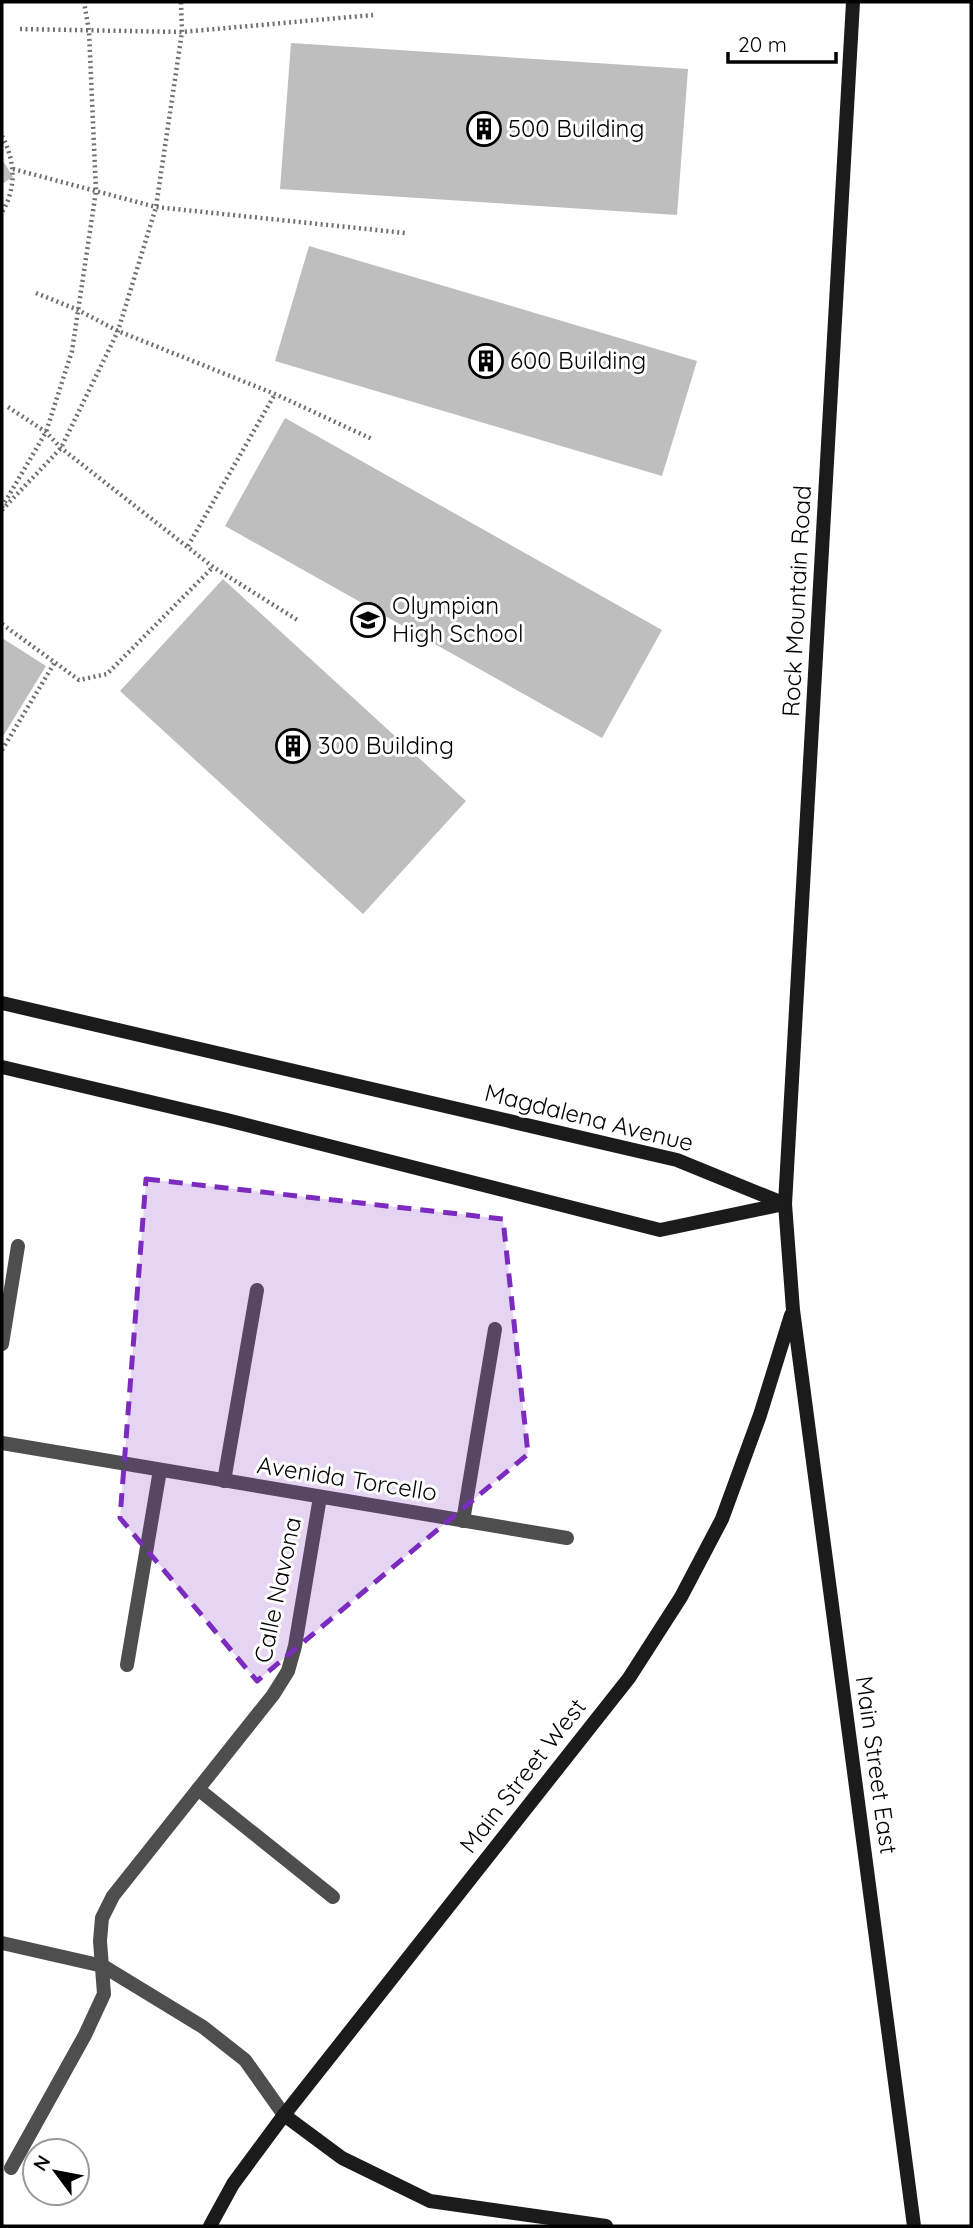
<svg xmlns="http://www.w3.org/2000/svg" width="973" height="2228" viewBox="0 0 973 2228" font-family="Quicksand,sans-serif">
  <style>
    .building { fill: #bebebe }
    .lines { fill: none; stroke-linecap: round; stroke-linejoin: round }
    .path { stroke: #707070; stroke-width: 4.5; stroke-dasharray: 2 3.5; stroke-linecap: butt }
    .street { stroke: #4e4e4e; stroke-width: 14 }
    .secondary { stroke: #1b1b1b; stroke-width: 14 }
    .marked { fill: #7b2cbf; fill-opacity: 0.2; stroke: #7b2cbf; stroke-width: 5; stroke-dasharray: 14 9; stroke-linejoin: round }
    .labels { text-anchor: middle; stroke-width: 6; stroke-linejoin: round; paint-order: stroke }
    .poi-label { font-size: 24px; fill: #000; stroke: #fff; text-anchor: start }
    .street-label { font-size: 24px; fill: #000; stroke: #fff }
  </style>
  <rect width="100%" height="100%" fill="#fff"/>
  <g class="building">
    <path d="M291,43L688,69L677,215L280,189Z"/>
    <path d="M2,159L13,177L2,184Z"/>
    <path d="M309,246L697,361L662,476L275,361Z"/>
    <path d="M285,418L662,630L602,738L225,526Z"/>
    <path d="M223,579L466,801L363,914L120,691Z"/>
    <path d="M2,638L46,666L2,738Z"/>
  </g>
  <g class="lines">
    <g class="path">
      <path d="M20,29L182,32L373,15"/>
      <path d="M2,136C15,160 17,188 2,212"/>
      <path d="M13,169L156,207L405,233"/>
      <path d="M36,293L78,310L118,331L275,394L372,439"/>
      <path d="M8,407L46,432L61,448L213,567L299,621"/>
      <path d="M2,507L46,432L72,351L96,191L89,31L84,2"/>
      <path d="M2,510L61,448L118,331L156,207L182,32L181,2"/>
      <path d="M188,546L275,394"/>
      <path d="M2,624L79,680L107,674L213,567"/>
      <path d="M2,750L55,662"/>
    </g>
    <g class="street">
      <path d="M2,1344L18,1246"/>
      <path d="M2,1443L567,1538"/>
      <path d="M224,1481L257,1290"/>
      <path d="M463,1521L495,1329"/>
      <path d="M127,1665L160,1470"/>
      <path d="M198,1789L333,1897"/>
      <path d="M2,1943L103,1966L203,2027L245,2060L284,2115"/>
      <path d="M11,2168L85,2035L104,1994L100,1941L102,1918L113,1896L273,1695L288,1671L295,1646L320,1497"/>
    </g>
    <g class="secondary">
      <path d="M853,2L785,1204L793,1310L914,2226"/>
      <path d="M2,1003L677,1160L785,1204"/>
      <path d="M2,1067L227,1120L660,1230L784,1204"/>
      <path d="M284,2115L342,2158L430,2201L606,2226"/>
      <path d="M210,2226L233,2184L284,2115L629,1678L681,1597L722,1519L760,1415L791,1315"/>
    </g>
  </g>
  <path class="marked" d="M146,1179L503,1219L528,1454L257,1681L120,1518Z"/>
  <defs>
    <g id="building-ring" transform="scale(1.75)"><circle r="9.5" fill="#fff" stroke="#000" stroke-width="1.5"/><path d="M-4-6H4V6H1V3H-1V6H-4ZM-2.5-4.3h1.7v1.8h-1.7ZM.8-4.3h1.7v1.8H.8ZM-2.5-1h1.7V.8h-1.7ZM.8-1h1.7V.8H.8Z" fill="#000"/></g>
    <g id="school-ring" transform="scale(1.75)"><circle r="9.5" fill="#fff" stroke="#000" stroke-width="1.5"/><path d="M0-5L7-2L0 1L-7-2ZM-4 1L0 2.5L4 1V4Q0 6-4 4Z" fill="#000"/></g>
  </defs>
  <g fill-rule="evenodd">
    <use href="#building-ring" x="484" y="129"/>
    <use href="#building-ring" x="486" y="361"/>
    <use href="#school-ring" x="368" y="620"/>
    <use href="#building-ring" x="293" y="746"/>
  </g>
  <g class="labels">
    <g class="poi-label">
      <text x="508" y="137">500 Building</text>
      <text x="510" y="369">600 Building</text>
      <text x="392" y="614">Olympian<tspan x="392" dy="28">High School</tspan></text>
      <text x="318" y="754">300 Building</text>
    </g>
    <g class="street-label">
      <text transform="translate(797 601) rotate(-87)" y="8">Rock Mountain Road</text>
      <text transform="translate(589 1118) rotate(14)" y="8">Magdalena Avenue</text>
      <text transform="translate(347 1479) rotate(9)" y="8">Avenida Torcello</text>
      <text transform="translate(278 1590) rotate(-78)" y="8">Calle Navona</text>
      <text transform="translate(876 1765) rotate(82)" y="8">Main Street East</text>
      <text transform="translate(523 1776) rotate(-52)" y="8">Main Street West</text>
    </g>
  </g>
  <rect width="973" height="2228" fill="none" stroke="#000000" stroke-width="7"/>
  <g transform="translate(56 2172) rotate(302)"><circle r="33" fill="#ffffff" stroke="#999999" stroke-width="2"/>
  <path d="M0-5L12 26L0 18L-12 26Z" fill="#000000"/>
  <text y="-10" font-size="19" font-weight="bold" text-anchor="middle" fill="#000000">N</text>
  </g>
  <path d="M728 52v10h108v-10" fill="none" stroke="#000000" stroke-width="3.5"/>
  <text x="738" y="52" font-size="21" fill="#000000" stroke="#ffffff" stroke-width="5" paint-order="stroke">20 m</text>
</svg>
